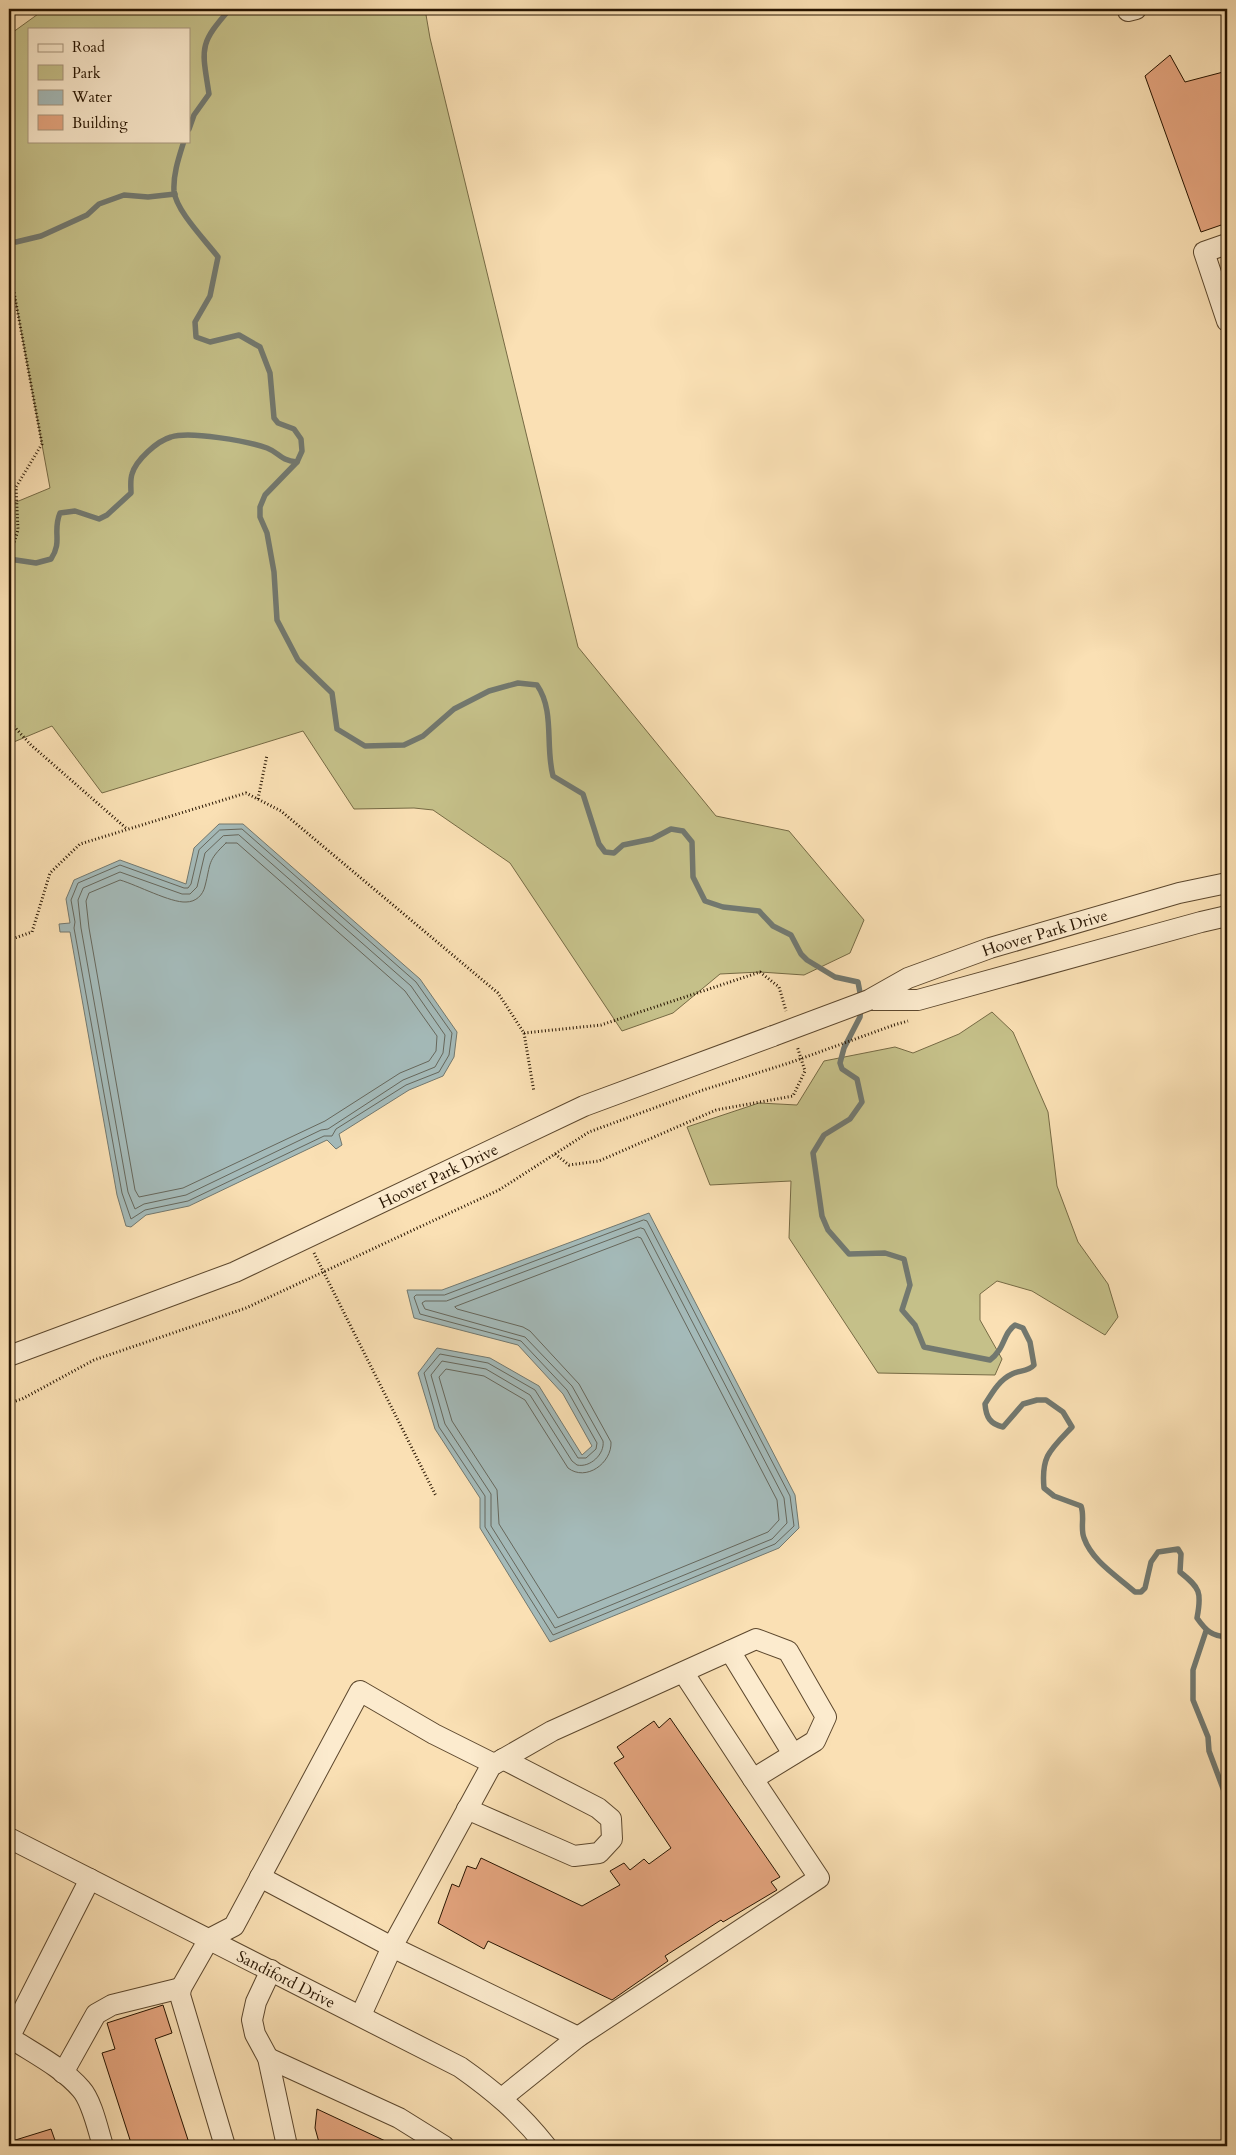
<svg xmlns="http://www.w3.org/2000/svg" width="1236" height="2155" viewBox="0 0 1236 2155" font-family="Cardo,serif">
  <style>
    .green { fill: #c5c089; stroke: #766a44; fill-rule: evenodd }
    .water { fill: #a4bab9; stroke: #72786f }
    .lines { fill: none; stroke-linecap: round; stroke-linejoin: round }
    .shore { stroke: #66675c; stroke-width: 1 }
    .stream { stroke: #72786f; stroke-width: 5.5 }
    .building { fill: #e5a57f; stroke: #271400 }
    .minor-casing { stroke: #5c472d; stroke-width: 22 }
    .path { stroke: #271400; stroke-width: 3; stroke-dasharray: 1 2.5; stroke-linecap: butt }
    .minor { stroke: #fcebce; stroke-width: 20 }
    .minor-bridge-casing { stroke: #5c472d; stroke-width: 22; stroke-linecap: butt }
    .path-bridge { stroke: #271400; stroke-width: 3; stroke-dasharray: 1 2.5; stroke-linecap: butt }
    .minor-bridge { stroke: #fcebce; stroke-width: 20 }
    .labels { text-anchor: middle; stroke-width: 5; stroke-linejoin: round; paint-order: stroke }
    .street-label { font-size: 16px; fill: #271400; stroke: #fcebce }
  </style>
  <rect width="100%" height="100%" fill="#fae0b4"/>
  <filter id="stains"><feTurbulence type="fractalNoise" baseFrequency=".004" numOctaves="4"/><feColorMatrix values="0 0 0 0 .2 0 0 0 0 .09 0 0 0 0 .02 0 0 0 .5 -.17"/></filter>
  <radialGradient id="worn" r=".72"><stop offset=".6" stop-color="#630" stop-opacity="0"/><stop offset="1" stop-color="#630" stop-opacity=".3"/></radialGradient>
  <g class="green">
    <path d="M45,9H425L430,38L578,647L716,816L789,831L864,920L850,953L804,975L760,972L720,974L673,1013L622,1031L510,863L433,810L414,808L354,809L303,731L102,793L52,726L9,744V505L50,488L9,265V35ZM29,29H189V141H29Z"/>
    <path d="M992,1012L1013,1032L1048,1112L1057,1186L1078,1242L1108,1284L1118,1317L1105,1335L1032,1291L997,1281L980,1294V1320L1002,1359L995,1375L878,1373L789,1238L791,1181L710,1185L687,1127L759,1103L797,1105L824,1061L895,1047L913,1053L959,1034Z"/>
  </g>
  <g class="water">
    <path d="M219,824H243L420,979L457,1032L454,1057L443,1076L409,1090L339,1134L342,1145L336,1149L327,1140L189,1206L146,1215L131,1227L126,1226L117,1195L70,932H60L59,924L70,923L66,899L74,880L120,860L186,884L194,848Z"/>
    <path d="M649,1213L795,1495L799,1528L779,1548L550,1642L480,1528V1498L435,1429L418,1373L437,1348L490,1358L539,1386L582,1455L592,1446L563,1394L518,1345L414,1318L407,1290H442Z"/>
  </g>
  <g class="lines">
    <g class="shore">
      <path d="M220,830L242,829L416,982L452,1033L449,1055L439,1072L406,1085L336,1129L332,1136H324L188,1201L145,1210L131,1219L122,1193L74,928L75,922L71,900L78,883L120,865L184,888H188L191,884L199,850Z"/>
      <path d="M239,835L411,986L445,1035L443,1053L435,1067L403,1080L328,1129L321,1130L186,1195L144,1204L135,1209L128,1192L81,928L78,900L83,888L120,872L182,894H190L197,887L205,853L223,836Z"/>
      <path d="M226,843H237L405,991L437,1036L436,1051L429,1061L400,1073L325,1121L183,1188L139,1197L135,1190L89,928L86,901L89,893L120,880C137,885 171,903 186,902C196,902 203,895 205,886C211,863 207,861 226,843Z"/>
      <path d="M644,1220L647,1221L790,1496L794,1526L775,1544L553,1635L485,1527V1496L439,1427L424,1373L440,1354L488,1363L535,1390L578,1458H586L596,1449L597,1443L567,1390L521,1341L420,1314L414,1297L416,1295H444Z"/>
      <path d="M641,1228L644,1229L784,1498L787,1523L772,1539L555,1628L491,1526V1494L445,1424L431,1375L442,1361L486,1369L530,1395L572,1461L577,1465C590,1468 605,1454 603,1441L572,1386L525,1337L425,1309L422,1303L425,1301H446Z"/>
      <path d="M638,1237L641,1238L777,1500L779,1520L768,1532L558,1618L499,1524L497,1490L452,1421L439,1377L446,1369L484,1376L525,1400L568,1468C586,1482 612,1463 611,1442L579,1384L530,1331L523,1327L457,1309L455,1307Z"/>
    </g>
    <g class="stream">
      <path d="M189,129L194,115L209,94C202,48 198,45 230,9"/>
      <path d="M184,141C179,157 173,174 174,191C176,211 206,241 218,257L210,296L195,322L196,337L210,342L239,335L260,347L270,373L274,418L278,423L294,429L301,439L302,451L297,462L265,495L260,507V517L267,533L274,572L277,620L298,660L332,693L337,729L365,746L404,745L423,736L454,709L489,691L518,683L537,685C555,711 545,746 553,776L583,794L599,844L605,852L614,853L623,845L652,839L671,829L683,831L692,842L693,877L705,901L723,907L759,911L773,926L791,935L801,954L807,960L835,977L858,982L861,998"/>
      <path d="M16,242L41,236L87,215L99,204L124,195L148,197L175,194"/>
      <path d="M9,559L36,563L51,559C63,541 52,532 60,513L75,511L99,519L107,515L131,493C131,487 130,480 132,474C136,460 157,441 171,437C190,431 247,441 267,448C280,453 279,460 297,462"/>
      <path d="M861,1007L860,1017L844,1048L840,1063L842,1069L857,1079L862,1102L850,1119L824,1135L813,1153L822,1216L828,1230L849,1254L885,1253L904,1259L910,1285L902,1310L915,1325L924,1347L990,1360C1005,1349 1003,1333 1015,1325L1023,1328L1030,1342L1034,1365C1028,1372 1020,1370 1012,1374C999,1380 992,1393 985,1404C986,1417 990,1424 1003,1427L1023,1404L1037,1400H1046L1063,1412L1072,1427C1050,1450 1041,1456 1044,1488L1054,1496L1081,1506C1085,1517 1080,1528 1084,1538C1092,1561 1117,1576 1135,1592H1141L1145,1588L1151,1562L1158,1552L1178,1549L1181,1554L1180,1572C1200,1588 1202,1592 1197,1618C1206,1631 1212,1636 1227,1637"/>
      <path d="M1206,1631L1193,1670V1700L1208,1737L1209,1751L1227,1799"/>
    </g>
  </g>
  <g class="building">
    <path d="M1170,55L1185,82L1227,71V223L1201,232L1145,76Z"/>
    <path d="M670,1718L780,1877L771,1882L777,1890L723,1922L721,1920L665,1956L668,1961L612,2000L488,1941L484,1949L438,1923L452,1884L459,1887L467,1866L476,1869L481,1858L582,1906L620,1885L610,1871L624,1863L630,1870L644,1859L649,1864L671,1848L614,1763L624,1757L617,1747L654,1721L659,1728Z"/>
    <path d="M163,2005L172,2033L155,2039L190,2146H132L102,2053L115,2049L107,2023Z"/>
    <path d="M317,2109L396,2146H320L315,2128Z"/>
    <path d="M51,2129L57,2146H9V2142Z"/>
  </g>
  <g class="lines">
    <g class="minor-casing">
      <g id="minor">
        <path d="M1128,11L1136,9"/>
        <path d="M1227,244L1204,252L1227,321"/>
        <path id="s1" d="M869,1000L908,978L990,948L1179,893L1227,883"/>
        <path d="M871,1000H918L1201,922L1227,916"/>
        <path id="s2" d="M9,1356L235,1272L584,1106L773,1036"/>
        <path d="M730,1651L793,1754"/>
        <path d="M467,1809L574,1856L599,1853L612,1839L611,1819L598,1808L503,1759"/>
        <path id="s3" d="M9,1838L460,2067C494,2091 520,2113 546,2146"/>
        <path d="M260,1877L392,1947L578,2037L502,2098"/>
        <path d="M271,1970L256,2002L252,2020L255,2034L268,2058L287,2146"/>
        <path d="M361,2015L392,1947L491,1766L552,1731L756,1639L788,1651L826,1717L815,1741L753,1779L683,1672"/>
        <path d="M9,2037C33,2053 62,2067 81,2089C92,2101 98,2130 103,2146"/>
        <path d="M578,2037L819,1878L753,1779"/>
        <path d="M9,2038L90,1879"/>
        <path d="M268,2058L399,2118L444,2146"/>
        <path d="M63,2073L96,2014L112,2005L181,1988"/>
        <path d="M225,2146L180,1995L181,1988L209,1939L234,1926L360,1691L434,1734L494,1764"/>
      </g>
    </g>
    <g class="path">
      <path d="M9,14L17,9"/>
      <path d="M9,265L42,444L16,487L18,530L9,559"/>
      <path d="M9,721L31,745L127,829"/>
      <path d="M258,799L267,755"/>
      <path d="M9,940L32,932L50,873L80,844L246,793L281,811L498,993L524,1033L534,1092"/>
      <path d="M894,1025L908,1021"/>
      <path d="M524,1033L601,1025L760,972L779,987L786,1011"/>
      <path d="M555,1154L569,1165L599,1161L716,1110L793,1096L805,1071L797,1046"/>
      <path d="M314,1253L436,1496"/>
      <path d="M9,1403L22,1399L94,1360L246,1308L499,1190L589,1132L703,1090L789,1063"/>
    </g>
    <use href="#minor" class="minor"/>
    <g class="minor-bridge-casing">
      <path id="minor-bridge" d="M773,1036L869,1000"/>
    </g>
    <path class="path-bridge" d="M789,1063L894,1025"/>
    <use href="#minor-bridge" class="minor-bridge"/>
  </g>
  <g class="labels">
    <g class="street-label">
      <text dy="6" stroke="none"><textPath href="#s1" startOffset="189">Hoover Park Drive</textPath></text>
      <text dy="6" stroke="none"><textPath href="#s2" startOffset="466">Hoover Park Drive</textPath></text>
      <text dy="6" stroke="none"><textPath href="#s3" startOffset="311">Sandiford Drive</textPath></text>
    </g>
  </g>
  <rect width="1236" height="2155" fill="none" stroke="#fae0b4" stroke-width="30"/>
  <rect x="10" y="10" width="1216" height="2135" fill="none" stroke="#271400" stroke-width="2.5"/>
  <rect x="15" y="15" width="1206" height="2125" fill="none" stroke="#271400"/>
  <rect x="28" y="28" width="162" height="115" fill="#fcebce" stroke="#a7957c"/>
  <rect x="38" y="44" width="25" height="8" fill="#fcebce" stroke="#a7957c"/>
  <text x="72" y="52" font-size="15" fill="#271400">Road</text>
  <rect x="38" y="65" width="25" height="15" fill="#c5c089" stroke="#a7957c"/>
  <text x="72" y="78" font-size="15" fill="#271400">Park</text>
  <rect x="38" y="90" width="25" height="15" fill="#a4bab9" stroke="#a7957c"/>
  <text x="72" y="102" font-size="15" fill="#271400">Water</text>
  <rect x="38" y="115" width="25" height="15" fill="#e5a57f" stroke="#a7957c"/>
  <text x="72" y="128" font-size="15" fill="#271400">Building</text>
  <rect width="100%" height="100%" filter="url(#stains)"/>
  <rect width="100%" height="100%" fill="url(#worn)"/>
</svg>
